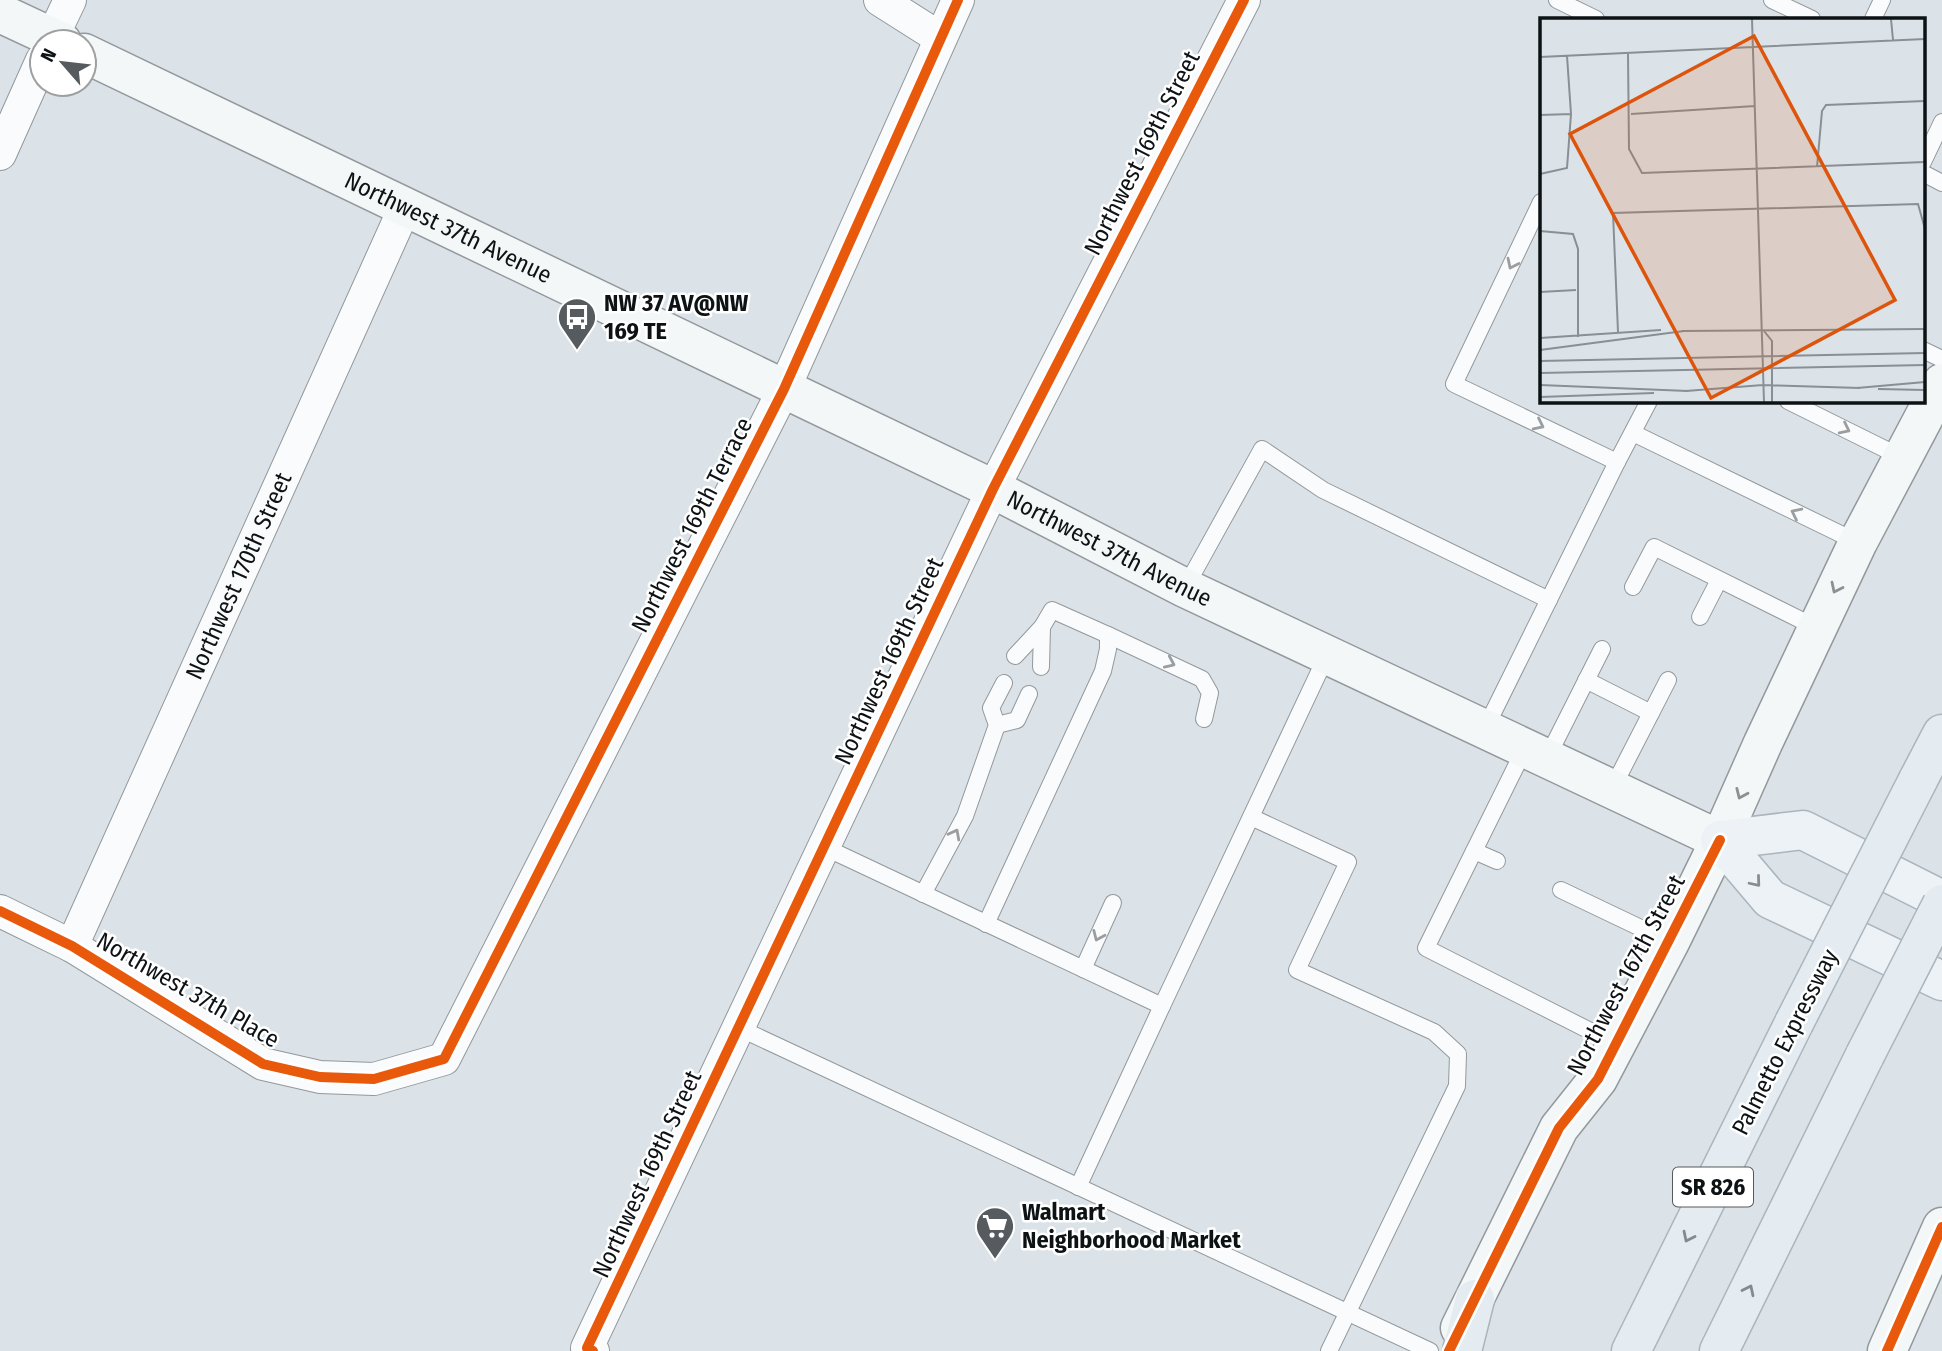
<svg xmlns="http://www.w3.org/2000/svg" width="1942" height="1351" viewBox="0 0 1942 1351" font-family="'Fira Sans Condensed',sans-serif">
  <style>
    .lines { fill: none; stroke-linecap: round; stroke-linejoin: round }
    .lane-casing { stroke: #92989c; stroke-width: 18 }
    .street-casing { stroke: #92989c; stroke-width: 34 }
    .secondary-casing { stroke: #92989c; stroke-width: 41 }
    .primary-casing { stroke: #aab5bc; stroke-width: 41 }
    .highway-casing { stroke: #aab5bc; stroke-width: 41 }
    .lane { stroke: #fafbfc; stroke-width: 16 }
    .street { stroke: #fafbfc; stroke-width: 32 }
    .secondary { stroke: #f4f7f8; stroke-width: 38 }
    .primary { stroke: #edf2f6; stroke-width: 38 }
    .highway { stroke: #e4ecf1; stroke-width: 38 }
    .highway-bridge-casing { stroke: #aab5bc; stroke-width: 41; stroke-linecap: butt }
    .highway-bridge { stroke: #e4ecf1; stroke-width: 38 }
    .cycleway-casing { stroke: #fff; stroke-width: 15 }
    .cycleway { stroke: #e8590c; stroke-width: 10 }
    .oneway { stroke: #9b9ea0 }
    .oneway2 { stroke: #8c9092 }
    .oneway3 { stroke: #888d91 }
    .oneway4 { stroke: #838a8e }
    .labels { text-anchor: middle; stroke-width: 5; stroke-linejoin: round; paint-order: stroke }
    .shield { fill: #fff; stroke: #56595b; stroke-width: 2 }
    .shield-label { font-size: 23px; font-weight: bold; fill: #0d1215 }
    .street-label { font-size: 24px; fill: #0d1215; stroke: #fff }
    .poi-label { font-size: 24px; font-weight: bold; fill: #0d1215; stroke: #fff; text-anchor: start }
    .inset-road { fill: none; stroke: #898f94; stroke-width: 2 }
    .view { fill: #dd550c; fill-opacity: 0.15; stroke: #dd550c; stroke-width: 3.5 }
    .inset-edge { fill: none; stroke: #0d1215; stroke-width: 3.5 }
  </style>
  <rect width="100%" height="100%" fill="#dce3e8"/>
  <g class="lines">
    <g class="lane-casing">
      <g id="lane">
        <path d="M1557,0L1596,19"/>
        <path d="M1772,0L1812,19"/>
        <path d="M1873,19L1882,0"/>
        <path d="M1923,162L1942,122"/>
        <path d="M1923,173L1942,183"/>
        <path d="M1541,202L1454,384L1617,462L1649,401"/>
        <path d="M1923,350L1942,359"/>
        <path d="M1788,401L1903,458"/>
        <path d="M1633,433L1857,542"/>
        <path d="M1633,587L1654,547L1817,628"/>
        <path d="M1185,588L1262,449L1323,490L1549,600"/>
        <path d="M1700,617L1719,580"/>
        <path d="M1108,635L1202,679L1210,693L1204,719"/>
        <path d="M1041,667L1042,627"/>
        <path d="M1586,680L1651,713"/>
        <path d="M997,725L1017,720L1029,694"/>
        <path d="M1485,729L1617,462"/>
        <path d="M1525,748L1426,948L1616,1044"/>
        <path d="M1547,758L1602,649"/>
        <path d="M1612,789L1668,680"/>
        <path d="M1251,817L1348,862L1297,970L1434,1032L1458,1054L1457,1086L1329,1351"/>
        <path d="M824,847L1162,1006L1327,655"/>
        <path d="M1474,851L1497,861"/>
        <path d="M1561,890L1670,942"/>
        <path d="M923,894L965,816L997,725L991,708L1004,683"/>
        <path d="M986,924L1103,671L1108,649V635L1052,610L1042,627L1015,656"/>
        <path d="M1083,969L1113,903"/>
        <path d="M739,1028L1430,1351"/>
        <path d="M1078,1187L1162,1006"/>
      </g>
    </g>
    <g class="street-casing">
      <g id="street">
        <path d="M880,0L940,38"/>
        <path d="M50,42L70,0"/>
        <path d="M0,154L42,60"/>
        <path d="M0,911L72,946L263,1064L320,1077L374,1079L444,1059L784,389L958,0"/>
        <path id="s1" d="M72,946L405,207"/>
        <path d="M593,1351L587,1348L993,489L1244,0"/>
      </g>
    </g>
    <g class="secondary-casing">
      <g id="secondary">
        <path d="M0,13L62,42"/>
        <path id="s2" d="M84,53L993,489L1185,588L1720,840"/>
        <path d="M1460,1328L1559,1128L1598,1079L1670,942L1720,840L1763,743L1858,542L1942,383"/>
        <path d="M1887,1351L1942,1227"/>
      </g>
    </g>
    <g class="primary-casing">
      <g id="primary">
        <path d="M1720,840L1770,899L1942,981"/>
        <path d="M1720,840L1803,830L1942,900"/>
      </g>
    </g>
    <g class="highway-casing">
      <g id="highway">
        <path d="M1918,780L1942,734"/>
        <path d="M1462,1351L1475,1299"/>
        <path d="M1631,1351L1794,1023"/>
        <path d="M1719,1351L1865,1055"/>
      </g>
    </g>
    <use href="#lane" class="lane"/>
    <use href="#street" class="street"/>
    <use href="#secondary" class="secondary"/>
    <use href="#primary" class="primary"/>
    <use href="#highway" class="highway"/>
    <g class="highway-bridge-casing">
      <g id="highway-bridge">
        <path d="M1794,1023L1918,780"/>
        <path d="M1865,1055L1942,904"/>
      </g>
    </g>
    <use href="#highway-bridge" class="highway-bridge"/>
    <g class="cycleway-casing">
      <g id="cycleway">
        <path d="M0,911L72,946L263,1064L320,1077L374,1079L444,1059L784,389L958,0"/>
        <path d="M593,1351L587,1348L993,489L1244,0"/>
        <path d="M1449,1351L1559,1128L1598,1079L1720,840"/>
        <path d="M1887,1351L1942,1227"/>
      </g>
    </g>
    <use href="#cycleway" class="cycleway"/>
  </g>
  <defs><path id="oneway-chevron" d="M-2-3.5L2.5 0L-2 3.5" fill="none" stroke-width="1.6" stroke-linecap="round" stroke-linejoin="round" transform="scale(1.75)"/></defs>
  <g class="oneway">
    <use href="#oneway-chevron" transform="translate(1512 264) rotate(116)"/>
    <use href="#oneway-chevron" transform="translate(1539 425) rotate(26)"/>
    <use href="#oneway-chevron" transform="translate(1845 429) rotate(26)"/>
    <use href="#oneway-chevron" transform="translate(1796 513) rotate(-154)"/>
    <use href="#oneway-chevron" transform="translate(1170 663) rotate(24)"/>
    <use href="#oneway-chevron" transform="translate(955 834) rotate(-62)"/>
    <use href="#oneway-chevron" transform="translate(1098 936) rotate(114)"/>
  </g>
  <g class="oneway2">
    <use href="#oneway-chevron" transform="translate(1836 588) rotate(116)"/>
    <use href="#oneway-chevron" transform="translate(1741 794) rotate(114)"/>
  </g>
  <use class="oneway3" href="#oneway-chevron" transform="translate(1756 882) rotate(50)"/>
  <g class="oneway4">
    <use href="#oneway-chevron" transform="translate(1688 1237) rotate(116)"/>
    <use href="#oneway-chevron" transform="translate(1749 1290) rotate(-64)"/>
  </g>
  <defs>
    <g id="bus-pin" transform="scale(2.0125)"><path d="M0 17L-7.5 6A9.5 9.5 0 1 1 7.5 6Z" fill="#555b5f" stroke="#fff"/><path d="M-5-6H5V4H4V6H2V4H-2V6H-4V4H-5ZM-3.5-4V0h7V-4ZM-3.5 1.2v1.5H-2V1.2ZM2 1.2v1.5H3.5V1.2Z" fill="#fff"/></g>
    <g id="supermarket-pin" transform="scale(2.0125)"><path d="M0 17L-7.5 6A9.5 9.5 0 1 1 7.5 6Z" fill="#555b5f" stroke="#fff"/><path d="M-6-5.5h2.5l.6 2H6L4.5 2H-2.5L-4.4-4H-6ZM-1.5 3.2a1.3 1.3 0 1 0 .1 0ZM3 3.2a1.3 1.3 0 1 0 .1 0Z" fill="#fff"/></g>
  </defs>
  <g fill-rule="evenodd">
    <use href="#bus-pin" x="577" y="317"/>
    <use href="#supermarket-pin" x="995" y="1226"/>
  </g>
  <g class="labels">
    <rect class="shield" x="1673" y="1167.5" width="80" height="39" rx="5"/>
    <g class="shield-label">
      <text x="1713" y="1195">SR 826</text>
    </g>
    <g class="street-label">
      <text transform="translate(1142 153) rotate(-63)" y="8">Northwest 169th Street</text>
      <text dy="8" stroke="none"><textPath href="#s2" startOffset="404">Northwest 37th Avenue</textPath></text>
      <text transform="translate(692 525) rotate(-63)" y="8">Northwest 169th Terrace</text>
      <text dy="8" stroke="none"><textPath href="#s2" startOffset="1139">Northwest 37th Avenue</textPath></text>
      <text dy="8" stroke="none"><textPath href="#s1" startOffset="406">Northwest 170th Street</textPath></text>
      <text transform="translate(889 661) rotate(-65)" y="8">Northwest 169th Street</text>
      <text transform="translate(1626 975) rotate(-62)" y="8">Northwest 167th Street</text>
      <text transform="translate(188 990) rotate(30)" y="8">Northwest 37th Place</text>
      <text transform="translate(1785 1042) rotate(-63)" y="8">Palmetto Expressway</text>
      <text transform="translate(647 1174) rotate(-65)" y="8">Northwest 169th Street</text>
    </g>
    <g class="poi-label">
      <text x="604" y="311">NW 37 AV@NW<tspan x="604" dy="28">169 TE</tspan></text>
      <text x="1022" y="1220">Walmart<tspan x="1022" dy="28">Neighborhood Market</tspan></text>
    </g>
  </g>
  <g transform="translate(1540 18)">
    <rect width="385" height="385" fill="#dce3e8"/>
    <path class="inset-road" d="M212,1L224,384M351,1L353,22M88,36L89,131L102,155L385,144M0,39L385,21M91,96L215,88M0,97L31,96M277,149L282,93L286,87L385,83M0,156L27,150L31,96L27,38M0,213L33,216L38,231V319M0,274L36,272M142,313L385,311M224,313L232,323V384M78,314L73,195L378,186L385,211M0,320L121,312M0,332L144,313M0,343L385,335M0,355L385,347M0,367L148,373M317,370L385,364M338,371L385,372M146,373L223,367L320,370M0,379L114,375"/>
    <path class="view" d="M214,18L355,282L171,380L30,116Z"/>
    <rect width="385" height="385" class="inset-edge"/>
  </g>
  <g transform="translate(63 63) rotate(298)"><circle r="33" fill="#ffffff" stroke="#9ea0a1" stroke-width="2"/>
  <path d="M0-5L12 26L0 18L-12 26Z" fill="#555b5f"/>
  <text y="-10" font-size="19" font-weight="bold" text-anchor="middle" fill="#0d1215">N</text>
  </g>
</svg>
